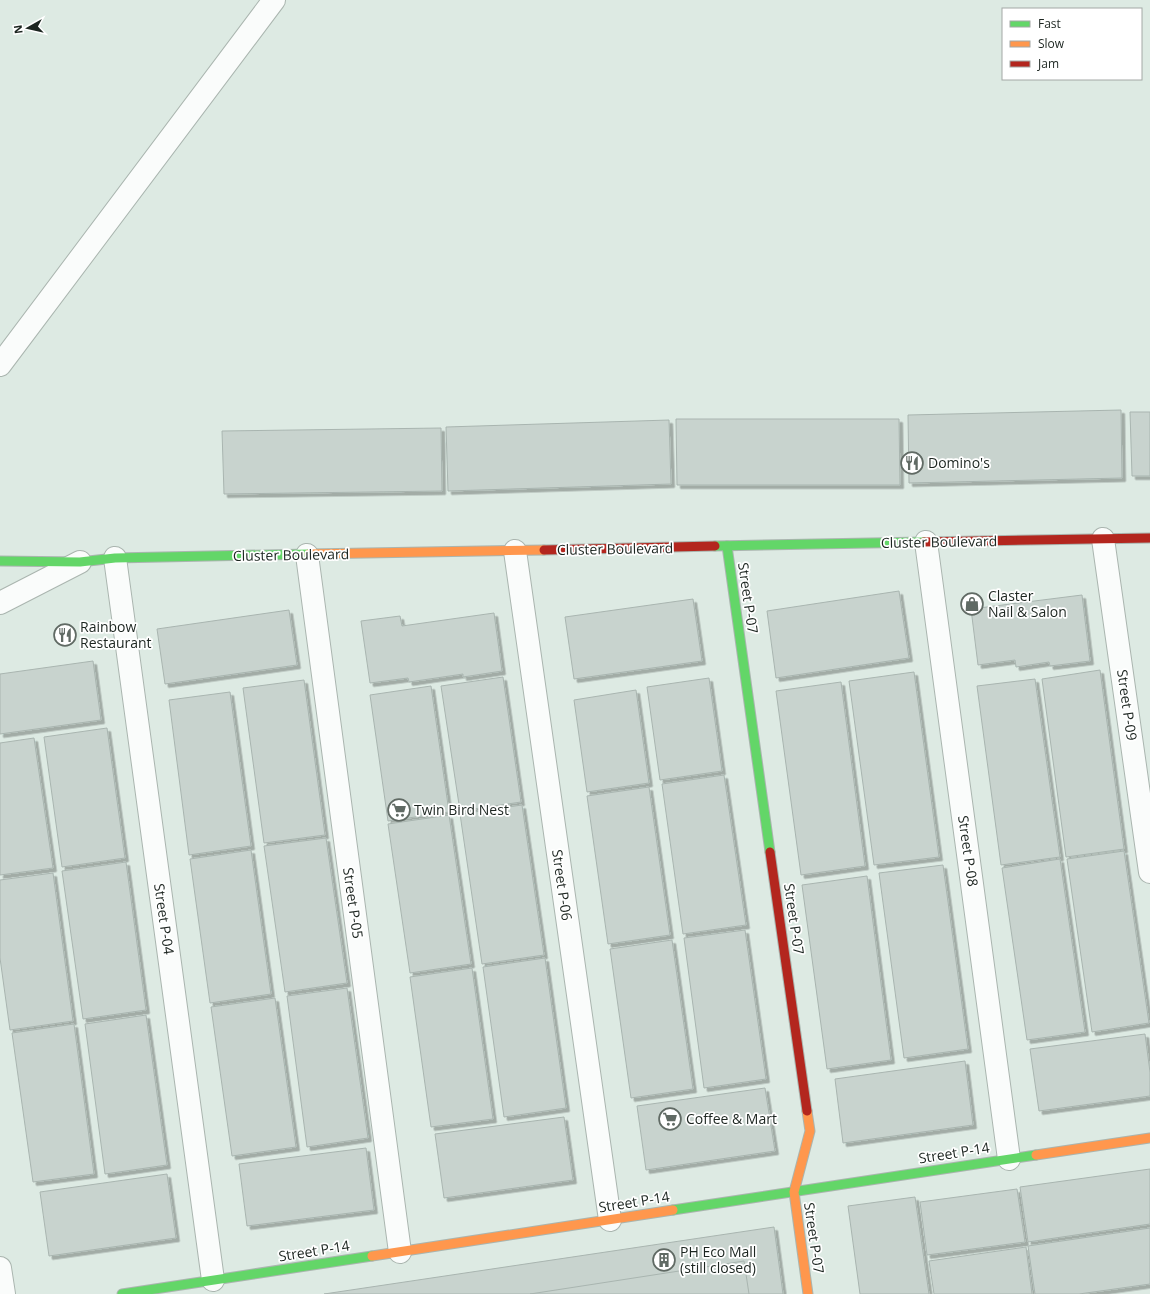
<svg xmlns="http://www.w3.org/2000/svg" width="1150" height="1294" viewBox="0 0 1150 1294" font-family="'Open Sans',sans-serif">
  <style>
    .building { fill: #c8d3ce; stroke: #a9b5b0; filter: url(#shadow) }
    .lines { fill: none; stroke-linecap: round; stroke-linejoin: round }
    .street-casing { stroke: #aab5af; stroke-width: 24 }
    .fast-casing { stroke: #aab5af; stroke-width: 11 }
    .slow-casing { stroke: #aab5af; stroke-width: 11 }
    .jam-casing { stroke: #aab5af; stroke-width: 11 }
    .street { stroke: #fafcfb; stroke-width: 22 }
    .fast { stroke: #63d668; stroke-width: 9 }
    .slow { stroke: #ff974d; stroke-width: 9 }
    .jam { stroke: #b3261e; stroke-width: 9 }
    .labels { text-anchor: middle; stroke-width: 3.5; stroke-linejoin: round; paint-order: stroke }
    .poi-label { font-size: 14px; fill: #1c2520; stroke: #fff; text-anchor: start }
    .street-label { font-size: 14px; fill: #1c2520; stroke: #fff }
  </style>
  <defs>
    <filter id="shadow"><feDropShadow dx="3.5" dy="3.5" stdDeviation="0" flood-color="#0004"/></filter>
  </defs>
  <rect width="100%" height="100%" fill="#ddeae3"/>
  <g class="building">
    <path d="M1121,410L1122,478L909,483L908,415Z"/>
    <path d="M1130,412H1150V476H1132Z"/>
    <path d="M676,419H899L900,485H677Z"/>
    <path d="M669,420L671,484L448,491L446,427Z"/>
    <path d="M441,428L442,491L224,494L222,431Z"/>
    <path d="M899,591L909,658L776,678L767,611Z"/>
    <path d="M1082,595L1090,661L1050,666L1049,662L1016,667L1015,660L978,665L971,609Z"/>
    <path d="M693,599L702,661L574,679L565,617Z"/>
    <path d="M289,610L297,665L165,684L157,629Z"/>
    <path d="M494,613L502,671L463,677V674L409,682L408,678L370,683L361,621L400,616L402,626Z"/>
    <path d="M93,661L101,720L0,734V674Z"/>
    <path d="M1100,670L1124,849L1066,857L1042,679Z"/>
    <path d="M914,672L939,857L874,865L849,681Z"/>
    <path d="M503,677L521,802L460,811L441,686Z"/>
    <path d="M709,678L722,771L660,780L647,687Z"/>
    <path d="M1035,679L1060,857L1001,865L977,686Z"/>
    <path d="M304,680L325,835L264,843L243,688Z"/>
    <path d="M841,682L865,866L801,875L776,691Z"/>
    <path d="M431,686L449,812L388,821L370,695Z"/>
    <path d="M636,690L649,783L587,792L574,700Z"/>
    <path d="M230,692L251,846L189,855L169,700Z"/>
    <path d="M107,728L125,858L62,867L44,737Z"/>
    <path d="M34,738L53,868L0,875V743Z"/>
    <path d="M724,775L746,925L683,934L662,784Z"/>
    <path d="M649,787L670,935L608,944L587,796Z"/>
    <path d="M522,805L544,955L482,964L460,814Z"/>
    <path d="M449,815L471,964L410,973L388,824Z"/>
    <path d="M326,838L347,983L285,992L264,846Z"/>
    <path d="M251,850L271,994L210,1003L190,859Z"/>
    <path d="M1124,851L1149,1023L1092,1032L1067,859Z"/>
    <path d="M1060,859L1085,1032L1027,1040L1002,868Z"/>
    <path d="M126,862L146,1010L83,1019L62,871Z"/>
    <path d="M943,865L968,1049L904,1058L879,873Z"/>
    <path d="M53,873L73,1021L10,1030L0,958V880Z"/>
    <path d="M867,876L891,1060L827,1069L802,885Z"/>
    <path d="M745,930L766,1079L704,1088L684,938Z"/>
    <path d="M672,940L693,1089L631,1098L610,949Z"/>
    <path d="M545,958L566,1108L504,1117L483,967Z"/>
    <path d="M472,968L493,1119L431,1127L410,977Z"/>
    <path d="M347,988L368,1138L307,1147L287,996Z"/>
    <path d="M275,998L296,1147L232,1156L211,1007Z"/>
    <path d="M146,1015L167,1165L105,1174L85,1024Z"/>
    <path d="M74,1024L94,1174L33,1182L12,1033Z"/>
    <path d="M1145,1034L1150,1072V1096L1039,1111L1030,1049Z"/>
    <path d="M965,1061L973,1125L843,1143L835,1079Z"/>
    <path d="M765,1088L775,1151L646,1170L637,1106Z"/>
    <path d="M564,1117L573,1180L444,1198L435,1134Z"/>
    <path d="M366,1148L374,1210L247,1226L239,1164Z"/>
    <path d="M1150,1169V1224L1028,1242L1020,1187Z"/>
    <path d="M167,1174L176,1238L49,1256L40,1192Z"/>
    <path d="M1017,1189L1025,1242L927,1255L920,1202Z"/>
    <path d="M915,1197L929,1294H860L848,1206Z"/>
    <path d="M774,1227L783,1294H324Z"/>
    <path d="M1150,1228V1284L1079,1294H1035L1028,1246Z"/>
    <path d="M1026,1247L1032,1294H934L929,1261Z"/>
    <path d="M744,1261L749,1294H530Z"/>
  </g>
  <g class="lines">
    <g class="street-casing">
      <g id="street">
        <path d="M0,365L274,0"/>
        <path d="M1103,539L1150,872"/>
        <path d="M926,542L1009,1159"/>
        <path d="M515,551L610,1220"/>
        <path d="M307,555L400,1252"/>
        <path d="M115,558L213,1280"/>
        <path d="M0,603L80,562"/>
        <path d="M0,1268L4,1294"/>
      </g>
    </g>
    <g class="fast-casing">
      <g id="fast">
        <path d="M715,546L924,542"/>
        <path d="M727,546L770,852"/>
        <path d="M0,561L80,562L115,558L309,554"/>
        <path d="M673,1210L1036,1155"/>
        <path d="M122,1294L372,1256"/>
      </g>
    </g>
    <g class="slow-casing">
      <g id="slow">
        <path d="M309,554L544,550"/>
        <path d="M807,1111L810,1131L794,1192L808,1294"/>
        <path d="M1036,1155L1150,1138"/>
        <path d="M372,1256L673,1210"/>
      </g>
    </g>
    <g class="jam-casing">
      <g id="jam">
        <path d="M924,542L1150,538"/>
        <path d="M544,550L715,546"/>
        <path d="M770,852L807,1111"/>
      </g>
    </g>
    <use href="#street" class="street"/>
    <use href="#fast" class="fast"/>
    <use href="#slow" class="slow"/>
    <use href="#jam" class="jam"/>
  </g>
  <defs>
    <g id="restaurant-ring" transform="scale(1.15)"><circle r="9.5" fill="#fff" stroke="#606a64" stroke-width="1.5"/><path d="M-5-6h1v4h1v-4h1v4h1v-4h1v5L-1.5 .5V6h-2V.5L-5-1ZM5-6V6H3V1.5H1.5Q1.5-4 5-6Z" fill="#606a64"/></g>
    <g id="shop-ring" transform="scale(1.15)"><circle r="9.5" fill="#fff" stroke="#606a64" stroke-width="1.5"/><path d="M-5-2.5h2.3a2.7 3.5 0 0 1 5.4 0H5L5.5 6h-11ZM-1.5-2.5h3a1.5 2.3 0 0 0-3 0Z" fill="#606a64"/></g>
    <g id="supermarket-ring" transform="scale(1.15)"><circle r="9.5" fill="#fff" stroke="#606a64" stroke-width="1.5"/><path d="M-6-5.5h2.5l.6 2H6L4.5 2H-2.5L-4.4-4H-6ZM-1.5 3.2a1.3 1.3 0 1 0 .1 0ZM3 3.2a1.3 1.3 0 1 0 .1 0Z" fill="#606a64"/></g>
    <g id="building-ring" transform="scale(1.15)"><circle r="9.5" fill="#fff" stroke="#606a64" stroke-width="1.5"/><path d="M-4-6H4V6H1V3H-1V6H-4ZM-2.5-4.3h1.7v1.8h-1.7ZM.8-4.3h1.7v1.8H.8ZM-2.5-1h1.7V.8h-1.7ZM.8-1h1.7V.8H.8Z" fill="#606a64"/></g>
  </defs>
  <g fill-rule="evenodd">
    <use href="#restaurant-ring" x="912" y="463"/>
    <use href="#shop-ring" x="972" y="604"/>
    <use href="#restaurant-ring" x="65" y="635"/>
    <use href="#supermarket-ring" x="399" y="810"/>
    <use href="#supermarket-ring" x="670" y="1119"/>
    <use href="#building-ring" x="664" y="1260"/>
  </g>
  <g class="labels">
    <g class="poi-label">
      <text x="928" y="468">Domino's</text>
      <text x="988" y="601">Claster<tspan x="988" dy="16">Nail &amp; Salon</tspan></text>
      <text x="80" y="632">Rainbow<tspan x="80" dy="16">Restaurant</tspan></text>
      <text x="414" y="815">Twin Bird Nest</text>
      <text x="686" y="1124">Coffee &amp; Mart</text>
      <text x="680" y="1257">PH Eco Mall<tspan x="680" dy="16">(still closed)</tspan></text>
    </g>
    <g class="street-label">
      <text transform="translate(939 542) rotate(-1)" y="5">Cluster Boulevard</text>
      <text transform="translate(615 549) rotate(-1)" y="5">Cluster Boulevard</text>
      <text transform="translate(291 555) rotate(-1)" y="5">Cluster Boulevard</text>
      <text transform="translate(748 598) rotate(82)" y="5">Street P-07</text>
      <text transform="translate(1127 705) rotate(82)" y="5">Street P-09</text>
      <text transform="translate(968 851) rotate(82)" y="5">Street P-08</text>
      <text transform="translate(562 885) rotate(82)" y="5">Street P-06</text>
      <text transform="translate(353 903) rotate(82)" y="5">Street P-05</text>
      <text transform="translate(164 919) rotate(82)" y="5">Street P-04</text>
      <text transform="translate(794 919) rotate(82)" y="5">Street P-07</text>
      <text transform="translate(954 1153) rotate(-9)" y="5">Street P-14</text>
      <text transform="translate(634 1202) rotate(-9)" y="5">Street P-14</text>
      <text transform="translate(814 1238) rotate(82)" y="5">Street P-07</text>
      <text transform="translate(314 1251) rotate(-9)" y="5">Street P-14</text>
    </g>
  </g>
  <rect x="1002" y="8" width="140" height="72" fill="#ffffff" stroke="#a4a8a6"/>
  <rect x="1010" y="21" width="20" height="6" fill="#63d668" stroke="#a4a8a6"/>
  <text x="1038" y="28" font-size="12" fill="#1c2520">Fast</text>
  <rect x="1010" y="41" width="20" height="6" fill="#ff974d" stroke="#a4a8a6"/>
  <text x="1038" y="48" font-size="12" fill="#1c2520">Slow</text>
  <rect x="1010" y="61" width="20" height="6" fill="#b3261e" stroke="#a4a8a6"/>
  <text x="1038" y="68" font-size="12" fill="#1c2520">Jam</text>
  <g transform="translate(28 28) rotate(262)" stroke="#ffffff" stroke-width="3" paint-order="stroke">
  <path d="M0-3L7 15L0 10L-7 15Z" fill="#1c2520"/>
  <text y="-6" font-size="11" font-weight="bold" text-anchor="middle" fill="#1c2520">N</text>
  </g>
</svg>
